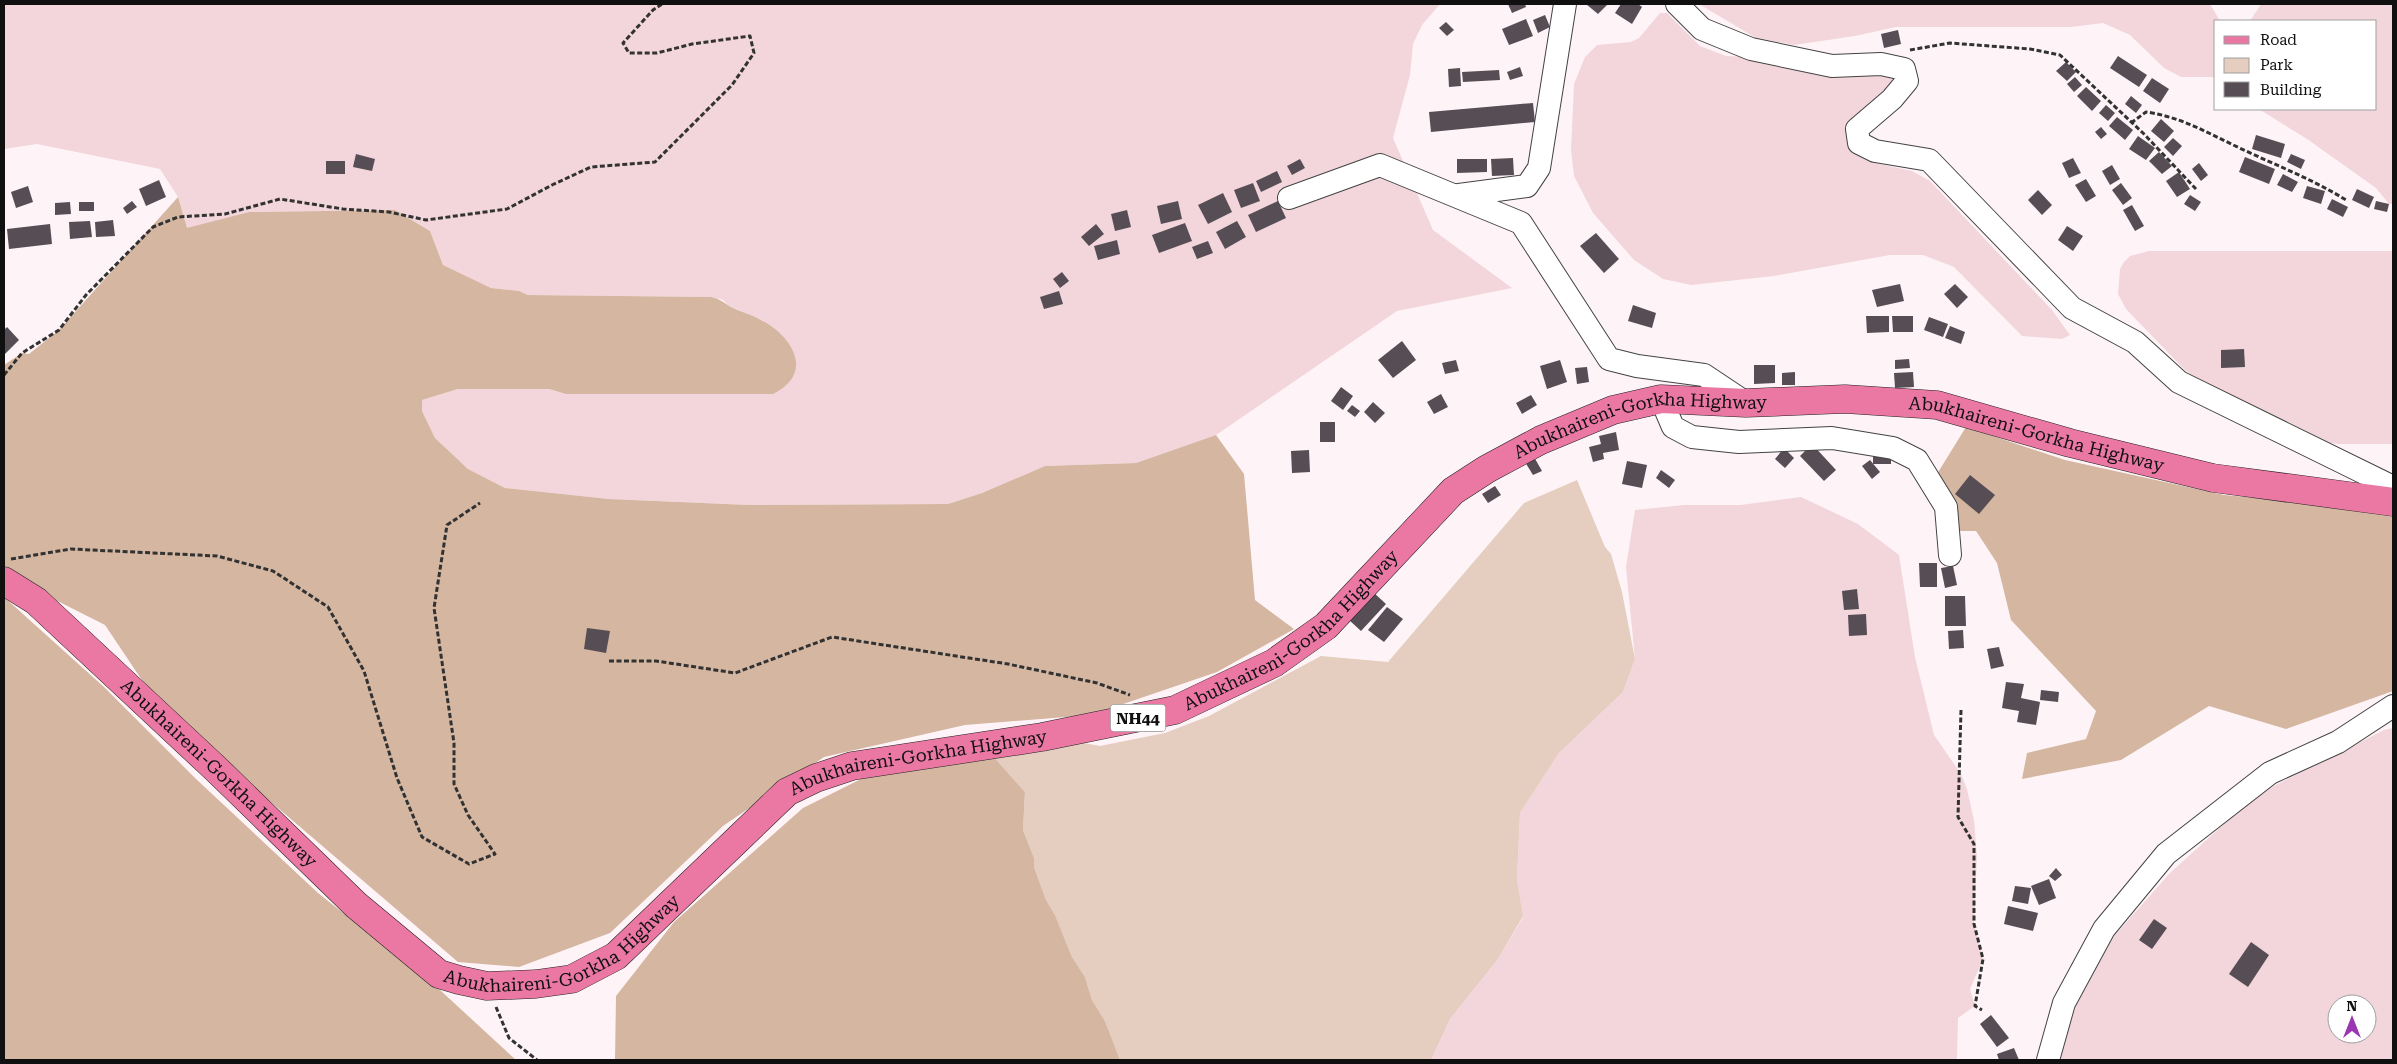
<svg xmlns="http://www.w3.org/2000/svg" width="2397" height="1064" viewBox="0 0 2397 1064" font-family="'Roboto Serif',serif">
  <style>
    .farmland { fill: #f2d6dc; fill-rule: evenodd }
    .green { fill: #e5cdc0 }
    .forest { fill: #d4b6a1 }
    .building { fill: #574d55 }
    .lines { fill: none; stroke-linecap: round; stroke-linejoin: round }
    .minor-casing { stroke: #434343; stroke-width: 24 }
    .primary-casing { stroke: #212121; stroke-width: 29 }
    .path { stroke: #323232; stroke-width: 3; stroke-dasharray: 5 2.5; stroke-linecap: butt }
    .minor { stroke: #fff; stroke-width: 22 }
    .primary { stroke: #ea78a3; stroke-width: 28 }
    .labels { text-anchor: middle; stroke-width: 5; stroke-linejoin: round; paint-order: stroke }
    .shield { fill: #fff; stroke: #585858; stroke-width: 1 }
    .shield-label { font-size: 16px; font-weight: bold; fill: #101010 }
    .street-label { font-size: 18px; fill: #101010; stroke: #fff }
  </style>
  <rect width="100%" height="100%" fill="#fef4f7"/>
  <g class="farmland">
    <path d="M4,4H1440L1422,25L1413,44L1410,75L1393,138L1433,230L1512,288L1397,311L1216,435L1136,463L1045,466L982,493L948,504L749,505L609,499L505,488L468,469L435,438L422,411V400L458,389H549L566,394L764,321L729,306L723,300L711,297L528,295L519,291L491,288L443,265L430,231L395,210L249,212L187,229L178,197L160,169L37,144L4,149Z"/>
    <path d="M1699,4H2210L2220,21H2216V77H2181L2164,68L2130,35L2103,23L2071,27H1896L1855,36L1794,45L1756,38Z"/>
    <path d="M2261,4H2393V204H2389L2376,188L2307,139L2259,109H2376V21H2250Z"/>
    <path d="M1660,13H1667L1700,46L1726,56L1799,59L1892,75L1893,86L1848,123L1859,155L1879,164L1912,171L1930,181L2052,310L2070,335L2062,339L2022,336L1954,267L1923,255H1890L1774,276L1691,285L1663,279L1634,260L1593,213L1574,176L1571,150L1574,84L1585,57L1597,45L1631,42L1639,38Z"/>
    <path d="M2149,251H2393V444H2338L2303,439L2208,391L2181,366L2126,309L2118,294L2120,269L2124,262L2130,256Z"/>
    <path d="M1801,497L1858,524L1899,555L1915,657L1934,735L1961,774L1967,789L1974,820L1977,856L1974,924L1983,959L1970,989L1975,1006L1958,1018L1957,1060H1431L1450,1019L1498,959L1523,917L1517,880L1520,813L1559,753L1623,692L1635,659L1626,567L1635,510L1684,505H1740Z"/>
    <path d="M2393,728V1060H2053L2062,1027L2106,945L2170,873L2256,795L2384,730ZM2337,1004H2367V1034H2337Z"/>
  </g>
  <path class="green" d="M1577,480L1605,547L1611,554L1622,592L1635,659L1623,692L1559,753L1520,813L1517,880L1523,916L1498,959L1450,1019L1431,1060H1120L1105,1021L1092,1000L1085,977L1072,957L1055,915L1046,900L1034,867V858L1023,830L1025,792L993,756L1073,741L1100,746L1165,733L1209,716L1321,656L1388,662L1524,503Z"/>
  <g class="forest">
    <path d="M178,197L187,228L249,212L395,210L430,231L443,265L491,288L519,291L528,295L711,297C720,299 724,303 731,307C741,312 753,315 763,321C794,338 814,374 773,394H566L549,389H458L422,400V411L435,438L468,469L505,488L609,499L749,505L948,504L982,493L1045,466L1136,463L1216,435L1244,474L1255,600L1294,629L1217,672L1091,715L965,725L824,757L723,826L610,933L519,967L458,962L160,707L105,625L4,574V365L22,353L29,354L59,330Z"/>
    <path d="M1966,427L2065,460L2224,495L2393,511V691L2286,729L2209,706L2121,760L2022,779L2027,753L2086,739L2096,711L2011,620L1997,563L1976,531H1959L1937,474Z"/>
    <path d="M4,597L104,687L195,778L318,893L440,990L516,1060H4Z"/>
    <path d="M993,756L1025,792L1023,830L1034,858V867L1046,900L1055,915L1072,957L1085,977L1092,1000L1105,1021L1120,1060H615L616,996L674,922L803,808L873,773Z"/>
  </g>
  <g class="building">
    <path d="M1508,4H1525L1526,7L1512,13Z"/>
    <path d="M1586,4H1608L1598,14Z"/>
    <path d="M1621,4H1638L1642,7L1632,24L1615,13Z"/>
    <path d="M1545,15L1550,27L1538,33L1533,20Z"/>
    <path d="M1526,19L1533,36L1509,45L1502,29Z"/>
    <path d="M1446,22L1454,30L1447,36L1439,28Z"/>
    <path d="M1898,30L1901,44L1884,48L1881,34Z"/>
    <path d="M2118,56L2147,75L2139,87L2110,68Z"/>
    <path d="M2066,62L2076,72L2067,81L2056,71Z"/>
    <path d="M1520,67L1523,76L1510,80L1507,72Z"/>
    <path d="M1460,68L1461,86L1449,87L1448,69Z"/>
    <path d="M1499,70L1500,80L1463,82L1462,72Z"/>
    <path d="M2075,77L2082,85L2074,92L2067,84Z"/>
    <path d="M2152,78L2169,89L2160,103L2143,91Z"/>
    <path d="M2086,87L2101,101L2092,111L2077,96Z"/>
    <path d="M2131,96L2142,105L2136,113L2125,104Z"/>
    <path d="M1533,103L1535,122L1431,132L1429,112Z"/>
    <path d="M2106,105L2115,113L2108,121L2099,113Z"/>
    <path d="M2117,117L2133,130L2125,140L2109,126Z"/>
    <path d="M2161,119L2174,131L2164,142L2151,131Z"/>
    <path d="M2101,127L2107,134L2101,139L2095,132Z"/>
    <path d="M2256,135L2285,144L2281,158L2252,149Z"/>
    <path d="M2138,136L2155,148L2146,160L2129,149Z"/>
    <path d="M2173,138L2182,146L2173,156L2164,147Z"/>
    <path d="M2159,152L2172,166L2162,174L2149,161Z"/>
    <path d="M356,154L375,159L372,171L353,167Z"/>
    <path d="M2291,154L2305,160L2301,169L2287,162Z"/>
    <path d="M2245,157L2275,169L2269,184L2239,172Z"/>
    <path d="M1513,158L1514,175L1492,176L1491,159Z"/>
    <path d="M2073,158L2081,173L2069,178L2062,163Z"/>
    <path d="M1300,159L1305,168L1292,175L1287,166Z"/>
    <path d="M1457,159H1487V172L1457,173Z"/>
    <rect x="326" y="161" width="19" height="13"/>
    <path d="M2199,163L2208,175L2201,181L2192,169Z"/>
    <path d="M2112,165L2120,179L2110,185L2102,171Z"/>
    <path d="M1277,171L1282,182L1261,192L1256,181Z"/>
    <path d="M2179,172L2190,189L2177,197L2166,181Z"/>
    <path d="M2283,174L2298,182L2292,192L2277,185Z"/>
    <path d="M2086,179L2096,196L2086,202L2075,185Z"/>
    <path d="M159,180L166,197L146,206L139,189Z"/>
    <path d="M1253,183L1260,201L1241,208L1234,190Z"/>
    <path d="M2121,183L2132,198L2123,205L2112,190Z"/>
    <path d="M28,186L33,202L16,208L11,192Z"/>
    <path d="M2307,186L2325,191L2321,204L2303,198Z"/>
    <path d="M2357,189L2374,197L2369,208L2352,200Z"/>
    <path d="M2038,190L2052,205L2042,215L2028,200Z"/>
    <path d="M1223,193L1232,212L1208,224L1198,205Z"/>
    <path d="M2190,195L2201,202L2195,211L2184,204Z"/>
    <path d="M2332,199L2348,207L2343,217L2327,209Z"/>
    <path d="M132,201L137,207L127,214L123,208Z"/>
    <path d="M1178,201L1182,219L1161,224L1157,206Z"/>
    <path d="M1278,201L1286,218L1256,232L1248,215Z"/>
    <path d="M2376,201L2389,204L2387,212L2374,209Z"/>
    <path d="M70,202L71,214L55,215V203Z"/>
    <rect x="79" y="202" width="15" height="9"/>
    <path d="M2132,205L2144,226L2135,231L2123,210Z"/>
    <path d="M1127,210L1131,227L1115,231L1111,214Z"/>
    <path d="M113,220L115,236L96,237L95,222Z"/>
    <path d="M90,221L92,237L70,239L69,222Z"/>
    <path d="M1237,221L1246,237L1225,249L1216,232Z"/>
    <path d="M1185,223L1192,241L1159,253L1152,235Z"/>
    <path d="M50,224L52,244L9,249L7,229Z"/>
    <path d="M1096,224L1104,234L1089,246L1081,237Z"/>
    <path d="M2067,226L2083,236L2073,251L2058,240Z"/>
    <path d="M1596,233L1619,259L1604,273L1580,246Z"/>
    <path d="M1117,240L1120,254L1098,260L1094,246Z"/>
    <path d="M1208,241L1213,253L1197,259L1192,247Z"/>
    <path d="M1062,272L1069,281L1060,288L1053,279Z"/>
    <path d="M1900,284L1904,301L1877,307L1872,290Z"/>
    <path d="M1955,284L1968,297L1957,308L1944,294Z"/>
    <path d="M1059,291L1063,304L1044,309L1040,297Z"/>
    <path d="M1633,305L1656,313L1652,328L1628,321Z"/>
    <path d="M1866,316H1889V332L1867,333Z"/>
    <path d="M1892,316H1913V332H1893Z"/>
    <path d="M1929,317L1948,324L1943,337L1924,330Z"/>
    <path d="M1950,326L1965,332L1961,344L1945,338Z"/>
    <path d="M7,327L19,340L4,355V330Z"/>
    <path d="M1402,341L1416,360L1393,378L1378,360Z"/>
    <path d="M2244,349L2245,367L2221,368V350Z"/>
    <path d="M1909,359L1910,368L1895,369V360Z"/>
    <path d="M1456,360L1459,371L1445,374L1442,363Z"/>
    <path d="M1560,360L1567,382L1547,389L1540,366Z"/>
    <path d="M1754,365H1775V383L1754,384Z"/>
    <path d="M1587,367L1589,382L1577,384L1575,368Z"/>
    <path d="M1795,372V385H1782V373Z"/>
    <path d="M1913,372L1914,387L1895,388L1894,373Z"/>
    <path d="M1341,387L1353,396L1343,410L1331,401Z"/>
    <path d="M1441,394L1448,407L1434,414L1427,402Z"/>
    <path d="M1531,395L1537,405L1522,414L1516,403Z"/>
    <path d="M1373,402L1385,413L1375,423L1364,412Z"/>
    <path d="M1352,405L1360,411L1355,417L1347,411Z"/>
    <rect x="1320" y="422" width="15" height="20"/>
    <path d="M1616,432L1619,450L1603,453L1604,459L1593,462L1589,447L1601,444L1599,436Z"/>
    <path d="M1812,444L1836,470L1824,481L1800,456Z"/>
    <path d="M1784,448L1794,458L1785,468L1775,459Z"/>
    <path d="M1309,450L1310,472L1292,473L1291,451Z"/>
    <path d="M1891,450V464H1873V451Z"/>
    <path d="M1534,457L1542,471L1533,475L1525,462Z"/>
    <path d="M1870,460L1880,472L1872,479L1862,466Z"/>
    <path d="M1627,461L1647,465L1642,488L1622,484Z"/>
    <path d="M1661,470L1675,480L1669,488L1656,478Z"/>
    <path d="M1970,475L1995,495L1979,514L1955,494Z"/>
    <path d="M1495,486L1501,495L1488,503L1482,494Z"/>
    <path d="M1919,563H1937V587H1920Z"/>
    <path d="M1953,566L1957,585L1945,588L1941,568Z"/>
    <path d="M1857,589L1859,609L1844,610L1842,591Z"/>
    <path d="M1373,592L1386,604L1361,631L1348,619Z"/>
    <path d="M1945,596H1965L1966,626H1945Z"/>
    <path d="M1387,607L1403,619L1384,642L1368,630Z"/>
    <path d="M1866,614L1867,635L1849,636L1848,615Z"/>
    <path d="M587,628L610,631L606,653L584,649Z"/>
    <path d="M1963,630L1964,648L1949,649L1948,631Z"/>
    <path d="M1999,647L2004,666L1991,669L1987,649Z"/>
    <path d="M2006,682L2024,684L2021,698L2040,702L2036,725L2017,722L2019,711L2002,708Z"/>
    <path d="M2041,690L2059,692L2058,702L2040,700Z"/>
    <path d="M2056,868L2062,875L2055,881L2049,876Z"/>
    <path d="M2049,879L2056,898L2039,905L2031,886Z"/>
    <path d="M2015,886L2031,888L2028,904L2012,901Z"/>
    <path d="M2008,906L2038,913L2033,931L2004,924Z"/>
    <path d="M2154,919L2167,928L2152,949L2139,940Z"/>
    <path d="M2251,942L2269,955L2248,987L2229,974Z"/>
    <path d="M1991,1015L2009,1038L1997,1047L1980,1024Z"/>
    <path d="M2014,1048L2019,1060H1999L1997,1054Z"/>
  </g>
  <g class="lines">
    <g class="minor-casing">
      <g id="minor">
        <path d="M1677,4L1702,29L1751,49L1832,66L1881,64L1904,69L1907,81L1892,99L1857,129L1859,143L1875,151L1929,160L2072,308L2135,342L2179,382L2393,487"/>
        <path d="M1459,195L1527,186L1539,168L1565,4"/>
        <path d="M1289,198L1380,165L1521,223L1609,359L1637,366L1704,375L1746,403"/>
        <path d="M1661,399L1673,427L1692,437L1739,442L1832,438L1893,448L1917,460L1946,507L1950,555"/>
        <path d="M2048,1060L2064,1003L2104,929L2166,854L2270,773L2338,742L2393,706"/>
      </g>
    </g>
    <g class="primary-casing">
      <g id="primary">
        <path id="s1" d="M4,581L36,601L216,769L356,905L439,974L459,980L487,986L536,984L572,979L616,956L787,792L816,778L852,766L1042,737L1175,710L1274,663L1326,626L1453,491L1487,469L1541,440L1613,410L1661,399L1746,403L1845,399L1937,405L2070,443L2213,478L2393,502"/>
      </g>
    </g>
    <g class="path">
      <path d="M1910,50L1950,43L2030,49L2060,55L2143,133L2196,189"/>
      <path d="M2131,123L2146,112C2183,117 2213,136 2246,151C2280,167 2314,180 2346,200"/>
      <path d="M4,375L22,353L59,330L86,295L153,227L178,217L225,214L280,199L343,209L389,212L426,220L507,209L552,185L591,167L655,162L732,85L754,53L750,36L692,44L657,53H629L623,43L653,10L662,4"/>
      <path d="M11,559L71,549L217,556L273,571L328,607L364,671L397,778L422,837L469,864L495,854L468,815L454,784V743L434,608L447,525L480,503"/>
      <path d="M609,661H656L735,673L832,637L1008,664L1097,683L1130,695"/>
      <path d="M1961,710L1958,817L1974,844V924L1983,959L1975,1006L1982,1010"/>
      <path d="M496,1007L509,1038L537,1060"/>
    </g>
    <use href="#minor" class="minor"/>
    <use href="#primary" class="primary"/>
  </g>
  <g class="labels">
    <rect class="shield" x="1110.5" y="704.5" width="55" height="27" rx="4"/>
    <g class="shield-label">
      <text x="1138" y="724">NH44</text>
    </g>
    <g class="street-label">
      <text dy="6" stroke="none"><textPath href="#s1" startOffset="1969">Abukhaireni-Gorkha Highway</textPath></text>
      <text dy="6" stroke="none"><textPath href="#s1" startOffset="2374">Abukhaireni-Gorkha Highway</textPath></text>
      <text dy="6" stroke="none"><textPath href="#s1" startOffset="1549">Abukhaireni-Gorkha Highway</textPath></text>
      <text dy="6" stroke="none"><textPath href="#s1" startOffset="1144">Abukhaireni-Gorkha Highway</textPath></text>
      <text dy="6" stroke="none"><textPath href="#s1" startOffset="289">Abukhaireni-Gorkha Highway</textPath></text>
      <text dy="6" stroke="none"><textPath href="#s1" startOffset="724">Abukhaireni-Gorkha Highway</textPath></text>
    </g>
  </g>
  <rect width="2397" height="1064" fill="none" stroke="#101010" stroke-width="10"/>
  <rect x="2214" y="20" width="162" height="90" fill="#ffffff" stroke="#9f9f9f"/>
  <rect x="2224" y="36" width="25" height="8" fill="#ea78a3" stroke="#9f9f9f"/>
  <text x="2260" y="45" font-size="15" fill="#101010">Road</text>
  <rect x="2224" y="58" width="25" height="15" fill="#e5cdc0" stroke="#9f9f9f"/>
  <text x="2260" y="70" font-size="15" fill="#101010">Park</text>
  <rect x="2224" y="82" width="25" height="15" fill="#574d55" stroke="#9f9f9f"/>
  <text x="2260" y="95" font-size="15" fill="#101010">Building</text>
  <g transform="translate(2352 1019)"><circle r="24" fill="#ffffff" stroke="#9f9f9f"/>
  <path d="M0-4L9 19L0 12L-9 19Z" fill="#9a36b1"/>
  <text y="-8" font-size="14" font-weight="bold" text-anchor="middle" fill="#101010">N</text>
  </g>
</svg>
